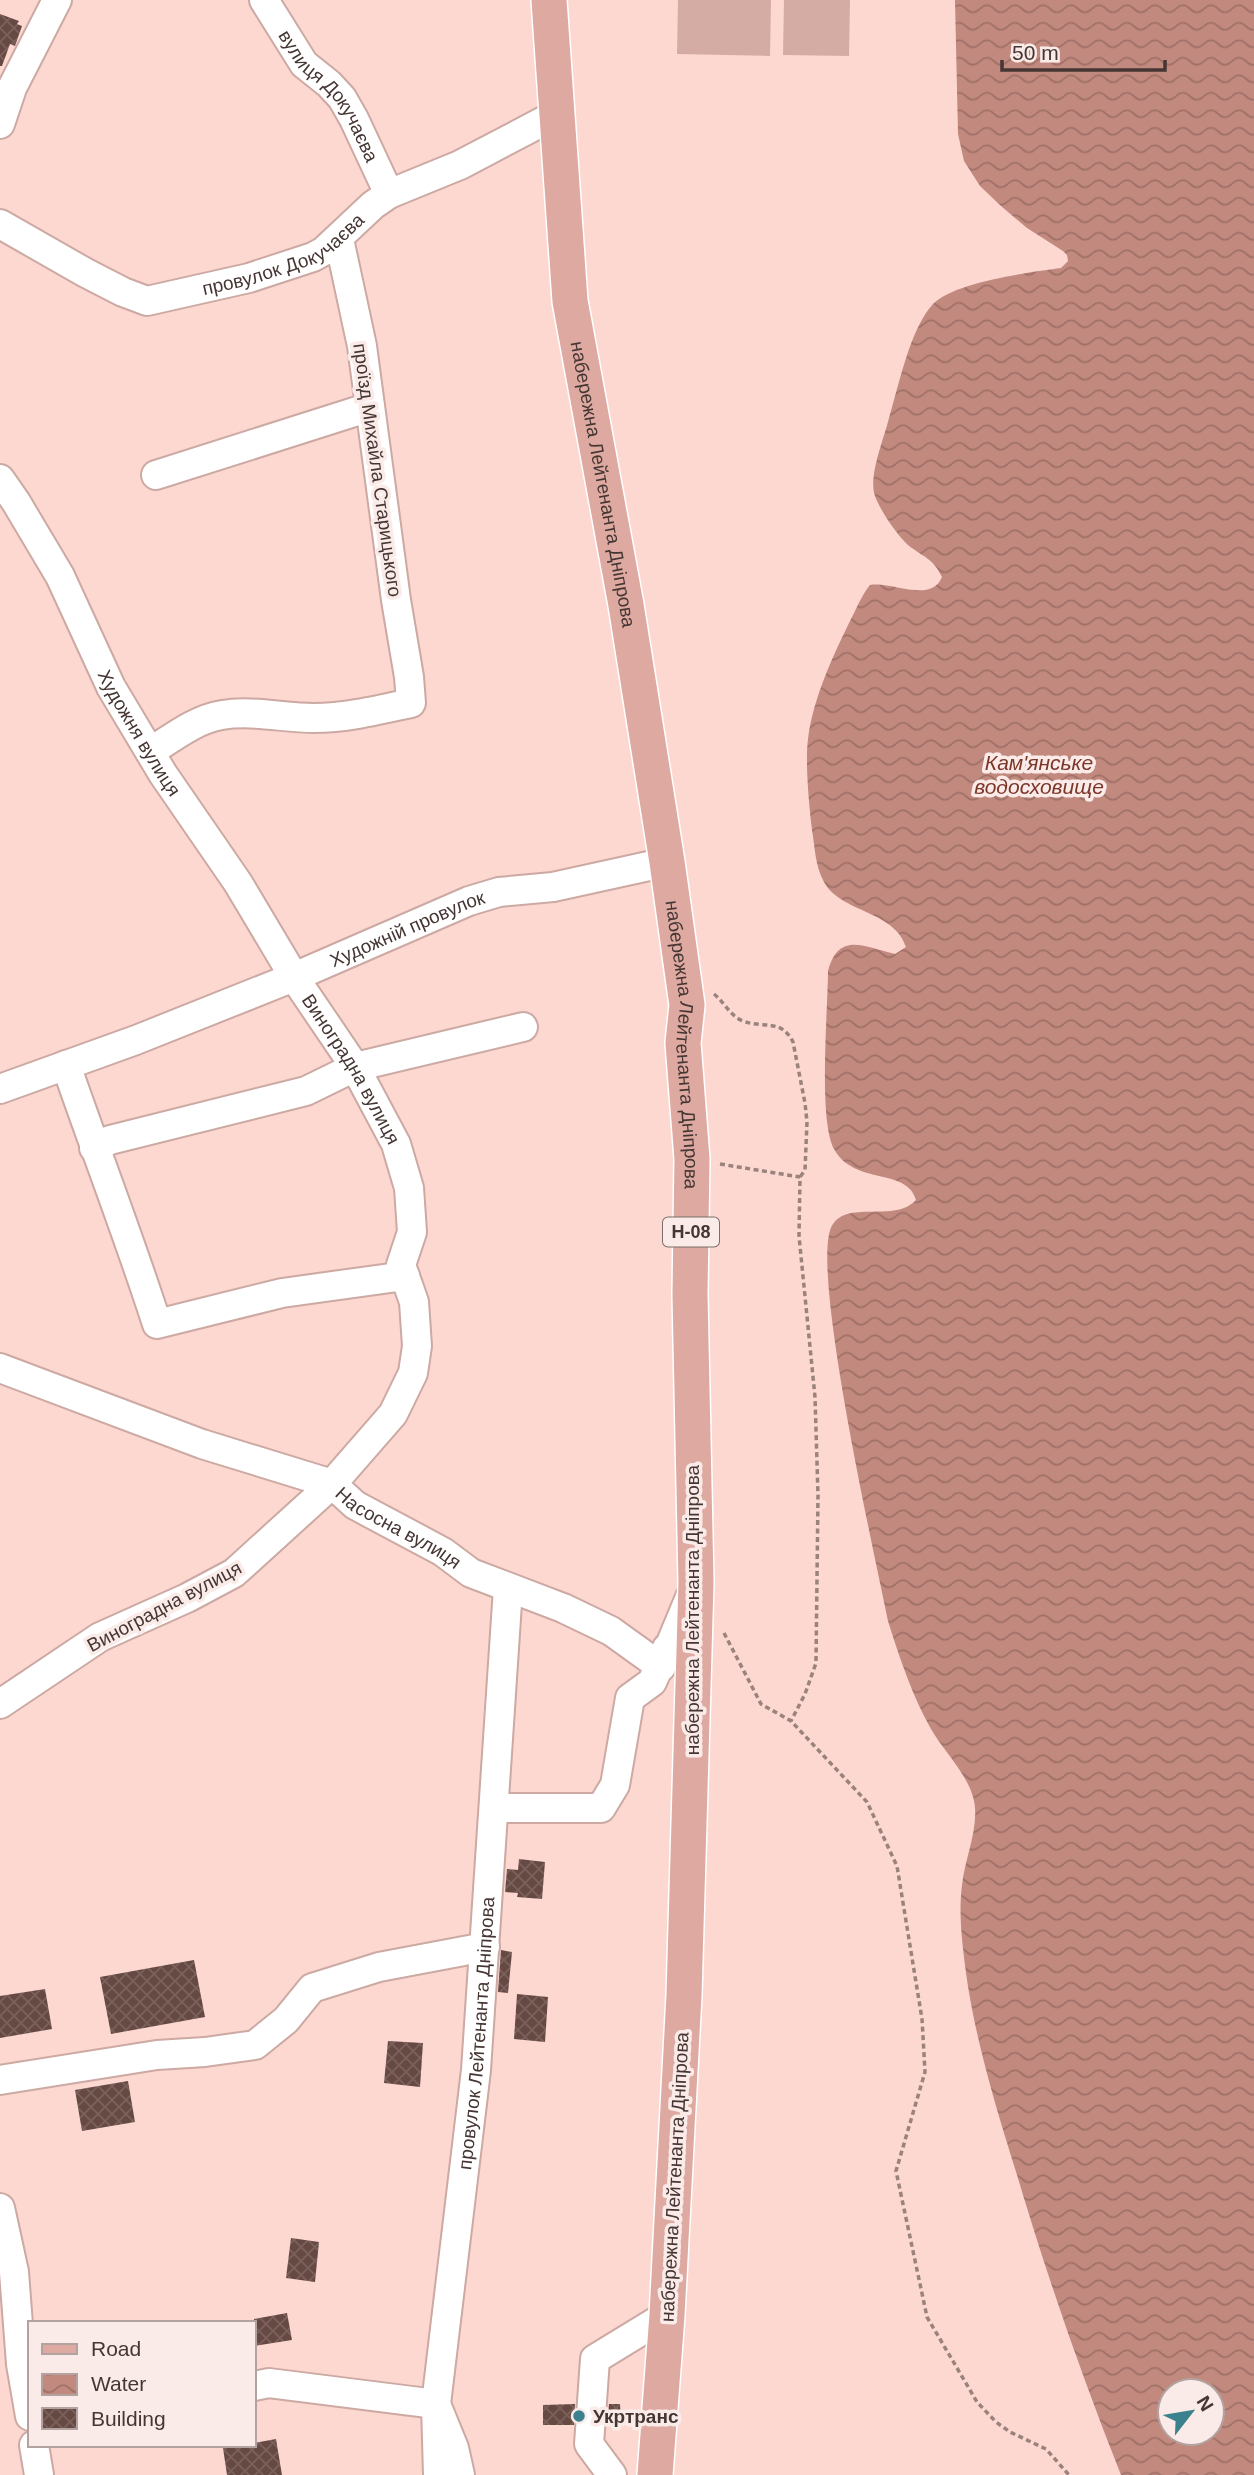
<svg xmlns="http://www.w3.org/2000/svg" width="1254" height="2475" viewBox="0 0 1254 2475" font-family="Helvetica,sans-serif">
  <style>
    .pitch { fill: #d5aca4 }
    .water { fill: url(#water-waves); fill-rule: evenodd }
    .building { fill: url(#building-cross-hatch) }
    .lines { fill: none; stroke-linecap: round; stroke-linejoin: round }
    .minor-casing { stroke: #cca9a2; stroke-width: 32 }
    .major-casing { stroke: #fff; stroke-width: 38 }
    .path { stroke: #9b827d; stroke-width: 3.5; stroke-dasharray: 5 3.5; stroke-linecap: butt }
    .minor { stroke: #fff; stroke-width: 28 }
    .major { stroke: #dda9a0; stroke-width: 35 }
    .poi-dot { fill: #3c828e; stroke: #faebe8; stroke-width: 2.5 }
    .labels { text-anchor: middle; stroke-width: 7; stroke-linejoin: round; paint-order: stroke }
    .shield { fill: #faebe8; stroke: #7b6c69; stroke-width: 2 }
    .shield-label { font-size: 18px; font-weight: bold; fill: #453633 }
    .street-label { font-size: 19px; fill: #453633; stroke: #faebe8 }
    .poi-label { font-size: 19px; font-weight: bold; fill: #453633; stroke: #faebe8; text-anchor: start }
    .water-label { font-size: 21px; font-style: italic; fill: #7d362a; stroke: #faebe8 }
  </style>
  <defs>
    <pattern id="water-waves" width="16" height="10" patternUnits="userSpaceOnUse" patternTransform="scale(1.75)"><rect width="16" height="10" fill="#c2897e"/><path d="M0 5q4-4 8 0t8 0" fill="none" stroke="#9f7168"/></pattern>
    <pattern id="building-cross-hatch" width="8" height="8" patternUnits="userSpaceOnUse" patternTransform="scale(1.75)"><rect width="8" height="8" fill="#674943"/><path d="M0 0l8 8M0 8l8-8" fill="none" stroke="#7a615c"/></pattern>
  </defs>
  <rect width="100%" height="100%" fill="#fcd8d1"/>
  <g class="pitch">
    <path d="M678,0H771L770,56L677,54Z"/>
    <path d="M784,0H850L849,56L783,55Z"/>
  </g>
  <path class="water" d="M955,0H1254V2475H1121C1082,2377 1047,2276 1017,2175C997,2111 977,2046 967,1980C963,1949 958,1917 962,1885C965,1857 981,1824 973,1797C967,1774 943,1750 931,1729C912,1695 900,1659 888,1621C877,1565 807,1258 833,1224C850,1200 895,1223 916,1200C907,1167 854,1186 834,1149C818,1119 828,1009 828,971C839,931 864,947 895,954L906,947C894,910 841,913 824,882C815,866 815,847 812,830C809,805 805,762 808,739C813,699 832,658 849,623C856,610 861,596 870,585C892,581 931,604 942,577C933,558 923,557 908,545C897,535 880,510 875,496C868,476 884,439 889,418C899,385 910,329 933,304C954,282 1031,272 1061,268L1068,261L1067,255L1063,251L1027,228L1001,206L980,186L964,161L958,134ZM1170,2391H1212V2433H1170Z"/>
  <g class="building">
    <path d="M0,14L19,21L17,24L22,26L15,46L10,44L2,66H0Z"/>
    <path d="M519,1859L545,1862L542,1899L517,1897L518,1893L505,1892L507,1869L518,1870Z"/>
    <path d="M501,1950L512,1952L508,1993L498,1992Z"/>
    <path d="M194,1960L205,2017L111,2034L100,1977Z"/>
    <path d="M45,1989L52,2029L0,2038V1996Z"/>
    <path d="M517,1994L548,1997L545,2042L514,2039Z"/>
    <path d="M388,2041L423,2043L420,2087L384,2083Z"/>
    <path d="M128,2081L135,2122L82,2131L75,2090Z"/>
    <path d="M291,2238L319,2242L315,2282L286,2278Z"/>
    <path d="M287,2313L292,2340L254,2346V2319Z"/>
    <path d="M575,2404L574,2425H543V2405Z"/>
    <path d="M609,2404H620L621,2424H607Z"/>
    <path d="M276,2439L282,2475H227L223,2448L254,2445V2443Z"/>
  </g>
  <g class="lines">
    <g class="minor-casing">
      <g id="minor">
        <path id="s1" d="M264,0L304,64L329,84L342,98L354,119L389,194"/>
        <path d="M0,124L12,88L57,0"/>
        <path id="s2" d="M0,224L86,273L123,292L147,301L249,278L313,257L324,251L373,205L389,194L460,165L557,114"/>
        <path d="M156,475L370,407"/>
        <path id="s3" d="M0,479L16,502L60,576L111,687L163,774L238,883L294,977L355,1067L396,1144L409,1188L412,1232L401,1265L414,1302L417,1346L413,1373L393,1414L332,1484L234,1573L187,1598L100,1637L0,1704"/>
        <path d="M150,752C172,738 196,719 222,715C252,710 284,718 314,718C346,718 379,710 411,703L409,677L396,600L362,346L339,239"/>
        <path d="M66,1065C96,1152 129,1237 157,1324L282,1293L405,1276"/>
        <path id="s4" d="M0,1089L136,1040L294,977L469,901L499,892L553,887L667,862"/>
        <path d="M94,1148L110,1140L306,1091L355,1067L523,1027"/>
        <path id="s5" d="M0,1368L202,1444L332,1484L355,1505L443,1552L471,1573L563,1608L611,1631L661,1667L691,1595"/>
        <path d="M494,1808H601L615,1785L630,1698L652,1682L667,1648"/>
        <path d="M0,2080L157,2055L205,2052L255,2045L286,2020L312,1988L379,1967L485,1947"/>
        <path d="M0,2208L14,2272L21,2364L30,2416"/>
        <path d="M254,2386L269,2383L436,2404L454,2448L460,2475"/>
        <path d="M34,2445L39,2475"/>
        <path id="s6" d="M438,2475L436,2404L476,2070L508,1588"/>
        <path d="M612,2475L589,2444L595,2359L667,2315"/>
      </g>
    </g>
    <g class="major-casing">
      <g id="major">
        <path id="s7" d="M549,0L570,301L626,605L667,862L687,1005L683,1043L692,1159L690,1294L696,1582L684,1995L667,2315L655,2475"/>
      </g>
    </g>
    <g class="path">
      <path d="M714,994C725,1003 730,1016 743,1021C764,1029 781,1018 793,1042L805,1103L807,1122L805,1170L800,1177"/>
      <path d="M720,1164L800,1177L799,1236L815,1397L818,1495L816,1663L805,1694L791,1721"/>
      <path d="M724,1633L761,1704L791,1721L867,1802L897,1866L922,2019L925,2072L896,2171L927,2317L977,2402L996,2422L1010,2432L1046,2449L1069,2475"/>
    </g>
    <use href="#minor" class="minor"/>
    <use href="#major" class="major"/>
  </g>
  <circle class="poi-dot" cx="579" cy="2416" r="7"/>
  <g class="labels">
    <rect class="shield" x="663" y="1217.5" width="56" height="29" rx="5"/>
    <g class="shield-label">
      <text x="691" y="1238">Н-08</text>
    </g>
    <g class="street-label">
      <text dy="7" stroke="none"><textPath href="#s1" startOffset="117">вулиця Докучаєва</textPath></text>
      <text dy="7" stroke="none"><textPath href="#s2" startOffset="312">провулок Докучаєва</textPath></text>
      <text transform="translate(378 470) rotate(82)" y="7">проїзд Михайла Старицького</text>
      <text dy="7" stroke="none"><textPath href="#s7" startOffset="488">набережна Лейтенанта Дніпрова</textPath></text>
      <text dy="7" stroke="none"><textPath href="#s3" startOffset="290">Художня вулиця</textPath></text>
      <text dy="7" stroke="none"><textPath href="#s4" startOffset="438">Художній провулок</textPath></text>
      <text dy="7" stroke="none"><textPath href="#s7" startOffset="1055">набережна Лейтенанта Дніпрова</textPath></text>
      <text dy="7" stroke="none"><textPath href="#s3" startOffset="688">Виноградна вулиця</textPath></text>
      <text dy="7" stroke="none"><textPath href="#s5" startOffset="432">Насосна вулиця</textPath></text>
      <text transform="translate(164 1606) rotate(-28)" y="7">Виноградна вулиця</text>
      <text transform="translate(692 1610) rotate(-90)" y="7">набережна Лейтенанта Дніпрова</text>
      <text dy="7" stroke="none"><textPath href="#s6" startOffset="444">провулок Лейтенанта Дніпрова</textPath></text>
      <text transform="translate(674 2177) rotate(-87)" y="7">набережна Лейтенанта Дніпрова</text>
    </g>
    <g class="poi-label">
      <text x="593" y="2423">Укртранс</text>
    </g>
    <g class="water-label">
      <text x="1039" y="770">Кам'янське<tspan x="1039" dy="24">водосховище</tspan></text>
    </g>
  </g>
  <rect x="28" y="2321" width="228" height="126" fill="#faebe8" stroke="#b2a3a0" stroke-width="2"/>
  <rect x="42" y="2344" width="35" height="10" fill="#dda9a0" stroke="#b2a3a0" stroke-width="2"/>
  <text x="91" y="2356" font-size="21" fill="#453633">Road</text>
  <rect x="42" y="2374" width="35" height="21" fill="url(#water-waves)" stroke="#b2a3a0" stroke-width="2"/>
  <text x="91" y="2391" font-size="21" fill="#453633">Water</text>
  <rect x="42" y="2408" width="35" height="21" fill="url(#building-cross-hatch)" stroke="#b2a3a0" stroke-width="2"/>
  <text x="91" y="2426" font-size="21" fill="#453633">Building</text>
  <g transform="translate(1191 2412) rotate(59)"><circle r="33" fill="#faebe8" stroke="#b2a3a0" stroke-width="2"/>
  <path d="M0-5L12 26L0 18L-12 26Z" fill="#3c828e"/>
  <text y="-10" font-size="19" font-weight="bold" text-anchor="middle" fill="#453633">N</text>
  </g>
  <path d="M1002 60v10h163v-10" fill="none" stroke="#453633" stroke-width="3.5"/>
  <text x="1012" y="60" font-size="21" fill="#453633" stroke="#faebe8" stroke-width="5" paint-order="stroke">50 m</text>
</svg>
